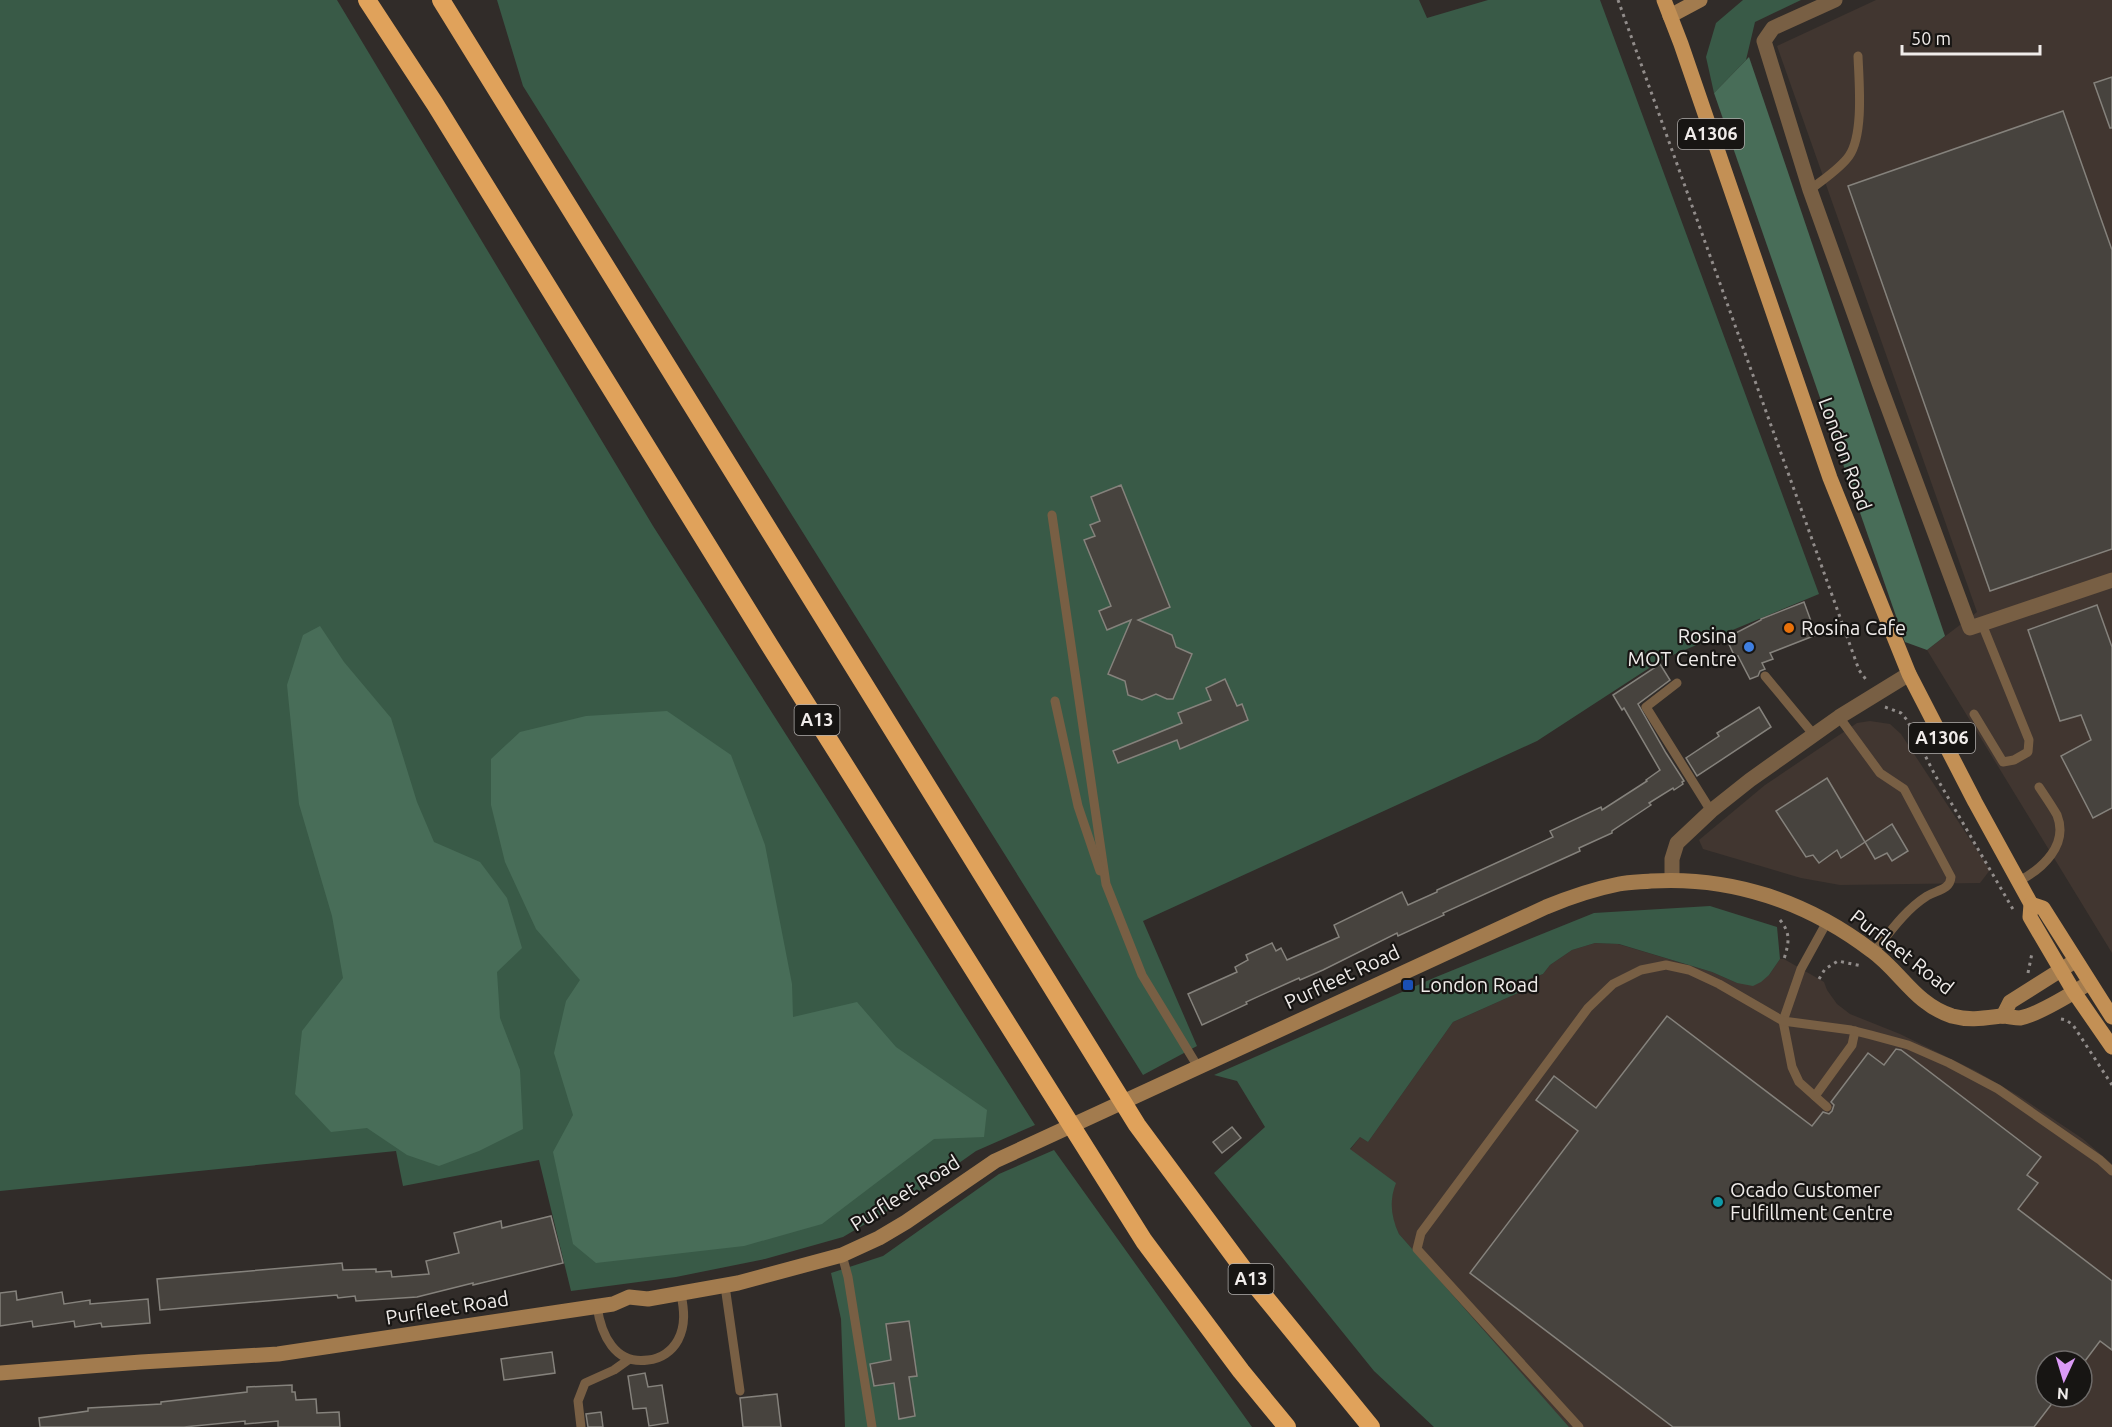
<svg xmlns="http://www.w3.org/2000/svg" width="2112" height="1427" viewBox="0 0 2112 1427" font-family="Ubuntu,sans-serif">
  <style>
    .built { fill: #413630; fill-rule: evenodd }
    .green { fill: #395a47 }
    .forest { fill: #486d58 }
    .building { fill: #47433e; stroke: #85827c; stroke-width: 1.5 }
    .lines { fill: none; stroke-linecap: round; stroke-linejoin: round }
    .path { stroke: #928d8b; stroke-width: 3; stroke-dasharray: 3 4.5; stroke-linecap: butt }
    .lane { stroke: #785f44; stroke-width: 9 }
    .street { stroke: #785f44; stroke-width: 15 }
    .secondary { stroke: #a27b4e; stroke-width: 15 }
    .primary { stroke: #c39055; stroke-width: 15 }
    .highway { stroke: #e0a25b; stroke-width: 18 }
    .food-dot { fill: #e8710a; stroke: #171513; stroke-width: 2 }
    .shop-dot { fill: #3f7fe0; stroke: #171513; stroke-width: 2 }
    .transit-dot { fill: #1a4fb4; stroke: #171513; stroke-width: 2 }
    .culture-dot { fill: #0f9aa8; stroke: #171513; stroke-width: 2 }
    .labels { text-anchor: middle; stroke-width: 4.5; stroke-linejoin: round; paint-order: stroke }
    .shield { fill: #171513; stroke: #afacaa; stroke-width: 1.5 }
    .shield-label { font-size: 18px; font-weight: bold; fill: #f0ecea }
    .street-label { font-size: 20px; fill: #f0ecea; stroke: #171513 }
    .poi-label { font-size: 20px; fill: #f0ecea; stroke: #171513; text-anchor: start }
  </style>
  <rect width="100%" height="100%" fill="#312c29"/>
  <g class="built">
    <path d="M1876,0H2112V953L1927,650L1977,612L1777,46Z"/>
    <path d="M1870,721L1890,724L1901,734L1990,870L1980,883L1840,885L1801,878L1703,849L1699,840L1765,785L1857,723Z"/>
    <path d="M1595,943L1618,944L1712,972L1737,983L1769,975L1780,959H1784L1824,982L1827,990L1837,1004L1850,1014L1900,1034L1976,1071L2019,1096L2083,1139L2112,1164V1427H1569L1564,1423L1399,1234L1393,1221L1391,1205L1393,1190L1350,1150L1360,1137L1368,1142L1453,1022L1518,993L1527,980L1543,974L1550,965L1572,950ZM2046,1361H2082V1397H2046Z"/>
  </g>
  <g class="green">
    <path d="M0,0H337L653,526L1035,1125L976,1151L908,1199L843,1237L765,1259L676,1277L571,1291L539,1160L403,1186L396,1151L0,1191Z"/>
    <path d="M497,0H1419L1427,18L1488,0H1600L1819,594L1663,659L1537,741L1143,921L1197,1046L1143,1075L523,86Z"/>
    <path d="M1743,0H1801L1755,22L1746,60L1714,93L1706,57L1716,23Z"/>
    <path d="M1710,906L1777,927L1780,959L1769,975L1761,982L1753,986L1737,983L1712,972L1619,944L1595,943L1572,950L1550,965L1543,974L1527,980L1518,993L1453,1022L1368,1142L1360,1137L1350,1149L1396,1183C1389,1201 1391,1217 1399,1234L1569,1427H1434L1374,1371L1214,1173L1265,1127L1237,1081L1214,1075L1436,977L1594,913Z"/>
    <path d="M1054,1150L1252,1427H845L841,1319L831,1273L883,1256L999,1174Z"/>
  </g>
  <g class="forest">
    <path d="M1749,57L1945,636L1927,650L1905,642L1714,93Z"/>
    <path d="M320,626L344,662L391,718L417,802L434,842L480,862L507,898L522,948L497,972L500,1018L520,1070L523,1129L479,1151L439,1166L407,1155L367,1128L331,1132L295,1094L302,1031L343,978L332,916L299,804L287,685L303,635Z"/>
    <path d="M667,711L731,755L765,845L792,984L793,1017L857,1002L896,1047L987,1110L984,1137L934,1139L822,1224L744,1246L596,1263L573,1244L553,1152L573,1115L554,1053L566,1001L580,980L536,929L505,862L491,805V759L520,732L586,716Z"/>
  </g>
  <g class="building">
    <path d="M2112,77V128H2110L2094,83Z"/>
    <path d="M2063,111L2112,250V549L1990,591L1848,186Z"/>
    <path d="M1121,485L1170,607L1138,620L1172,635L1176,647L1192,654L1173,699H1167L1156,694L1142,700L1128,695L1125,681L1108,674L1131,620L1107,630L1099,611L1111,606L1084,540L1095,536L1090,525L1100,521L1091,497Z"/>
    <path d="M1804,602L1816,635L1770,653L1773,659L1762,663L1765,669L1760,671L1758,676L1750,679L1738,656L1735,657L1726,638L1761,620V619Z"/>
    <path d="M2097,605L2112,647V808L2093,818L2061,756L2091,740L2081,715L2060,721L2028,630Z"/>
    <path d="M1660,664L1670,680L1638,704L1666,753L1684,781L1682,782L1683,784L1674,790L1673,788L1649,803L1651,805L1612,831V833L1579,848L1580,851L1443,913L1444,915L1398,936L1397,933L1323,970L1300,980L1299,978L1246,1002L1247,1004L1202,1025L1188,994L1237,972L1235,967L1248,960L1246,955L1272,943L1276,951L1281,948L1287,960L1339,937L1334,925L1402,892L1408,905L1437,892V890L1553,837L1550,831L1601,807L1602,810L1647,781L1646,780L1660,770L1624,708L1622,710L1613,695Z"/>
    <path d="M1225,679L1237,706L1242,704L1248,720L1180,749L1177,740L1118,763L1113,751L1182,723L1178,713L1211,700L1206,688Z"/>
    <path d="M1759,707L1771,727L1697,776L1686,758L1719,736L1717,733Z"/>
    <path d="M1827,778L1865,842L1841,858L1837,850L1819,863L1813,855L1806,857L1776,811Z"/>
    <path d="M1892,824L1908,851L1892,861L1887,853L1875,859L1865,842Z"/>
    <path d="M1667,1016L1812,1126L1823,1112L1829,1114L1832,1111L1834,1105L1831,1102L1868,1053L1884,1065L1896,1049L1901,1050L2041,1157L2027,1175L2038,1183L2018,1209L2112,1281V1350L2100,1341L2082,1365V1361H2046V1397H2057L2034,1427H1673L1470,1273L1578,1131L1536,1100L1554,1076L1596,1108Z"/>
    <path d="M1232,1127L1241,1138L1222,1153L1213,1142Z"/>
    <path d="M551,1216L563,1263L473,1285V1283L417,1297L356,1301L355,1296L338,1298L337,1295L160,1310L157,1279L342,1263L343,1270L376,1269V1272L391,1271L392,1277L429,1274L426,1261L459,1253L454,1233L501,1221L502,1228Z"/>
    <path d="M16,1291L17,1300L62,1292L64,1304L90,1300V1304L148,1299L150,1323L102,1327L101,1323L75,1327L74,1321L33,1327L32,1321L0,1326V1293Z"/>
    <path d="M909,1321L917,1376L909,1377L915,1416L899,1419L894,1383L874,1386L870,1364L891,1360L886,1324Z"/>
    <path d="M552,1352L555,1373L504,1380L501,1359Z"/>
    <path d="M645,1373L648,1387L662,1385L668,1423L649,1426L646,1408L633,1409L628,1376Z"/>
    <path d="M292,1385V1392H295L296,1400L316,1399L317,1413L339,1412L340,1427H278V1421L245,1424V1421L184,1427H40L39,1418L88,1411V1408L161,1404V1402L247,1392V1387Z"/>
    <path d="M777,1394L781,1427H743L740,1398Z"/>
    <path d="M601,1412L603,1427H588L586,1414Z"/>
  </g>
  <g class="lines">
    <g class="path">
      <path d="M1618,0L1859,670L1867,681"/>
      <path d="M1885,707L1901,713L1907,720L1935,775L2014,911"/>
      <path d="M1780,920C1791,933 1789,943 1784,959"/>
      <path d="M2028,973L2032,953"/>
      <path d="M1819,979L1825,969L1838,961L1862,966"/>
      <path d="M2061,1019L2066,1020L2073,1025L2112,1085"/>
    </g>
    <g class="lane">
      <path d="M1810,190C1822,180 1840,169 1849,156C1864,134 1859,82 1858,56"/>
      <path d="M1052,515L1106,884L1142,975L1198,1067"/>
      <path d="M1765,676L1814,735"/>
      <path d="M1677,683L1646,707L1711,811"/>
      <path d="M1055,701L1078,806L1100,871"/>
      <path d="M1974,714L2003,762L2014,760L2028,752L2029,740L1982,624"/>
      <path d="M1839,717L1880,773L1904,789L1951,877C1950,890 1937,890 1927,896C1905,910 1890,932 1874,952"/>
      <path d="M2019,881C2042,869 2069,845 2057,815C2052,806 2045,796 2039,787"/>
      <path d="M1815,1096L1852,1045L1855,1031"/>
      <path d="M1827,1107L1799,1082L1792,1067L1783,1021L1801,969L1828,920"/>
      <path d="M842,1255L848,1277L872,1427"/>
      <path d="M725,1286L740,1391"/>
      <path d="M597,1306C601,1335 615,1365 648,1360C661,1359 672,1351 678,1340C686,1325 684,1309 681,1294"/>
      <path d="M581,1427L578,1401L585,1383L614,1370L628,1360"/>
      <path d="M1579,1427L1417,1249L1421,1233L1588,1008L1613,984L1641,970L1666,965L1689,970L1719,984L1783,1021L1851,1030L1871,1035L1908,1045L1949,1063L1998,1089L2100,1160L2112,1171"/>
    </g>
    <g class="street">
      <path d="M1835,0L1773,28L1764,41L1810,190L1879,383L1970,628L2112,580"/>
      <path d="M1672,880V859L1677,843L1711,811L1750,780L1839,717L1909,674"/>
    </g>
    <g class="secondary">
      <path d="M1670,16L1700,0"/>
      <path d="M2003,1016L2010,1002L2075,961"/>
      <path d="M0,1373L141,1362L278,1354L613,1304L629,1297L648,1299L738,1283L842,1255L879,1238L906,1222L995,1161L1546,907C1570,897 1594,889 1619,884C1630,882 1641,882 1651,881C1732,876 1808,902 1872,951C1901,972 1915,1004 1952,1016C1970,1021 1985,1018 2002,1016C2008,1016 2014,1018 2020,1018C2038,1015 2073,993 2089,983"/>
    </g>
    <g class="primary">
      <path d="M1664,0L1681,44L1830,478L1909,674L1975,802L2031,904L2030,917L2074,992L2112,1047"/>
      <path d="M2031,904L2043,908L2112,1017"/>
    </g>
    <g class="highway">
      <path d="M367,0L435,104L770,646L1144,1241L1241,1371L1287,1427"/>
      <path d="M441,0L1137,1125L1256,1286L1371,1427"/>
    </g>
  </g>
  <circle class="food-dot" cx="1789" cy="628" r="6"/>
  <circle class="shop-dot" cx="1749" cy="647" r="6"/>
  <rect class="transit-dot" x="1402" y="979" width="12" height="12" rx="3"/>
  <circle class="culture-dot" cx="1718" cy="1202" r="6"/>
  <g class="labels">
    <g class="shield">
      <rect x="1678" y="119" width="66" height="30" rx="4.5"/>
      <rect x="794.5" y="705" width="45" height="30" rx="4.5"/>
      <rect x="1909" y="723" width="66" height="30" rx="4.5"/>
      <rect x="1228.5" y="1264" width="45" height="30" rx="4.5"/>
    </g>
    <g class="shield-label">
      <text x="1711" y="140">A1306</text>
      <text x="817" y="726">A13</text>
      <text x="1942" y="744">A1306</text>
      <text x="1251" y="1285">A13</text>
    </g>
    <g class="street-label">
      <text transform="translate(1845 454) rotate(70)" y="7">London Road</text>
      <text transform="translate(1902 952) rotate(38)" y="7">Purfleet Road</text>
      <text transform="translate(1342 977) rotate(-25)" y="7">Purfleet Road</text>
      <text transform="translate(905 1193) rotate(-32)" y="7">Purfleet Road</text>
      <text transform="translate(447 1308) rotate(-9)" y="7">Purfleet Road</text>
    </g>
    <g class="poi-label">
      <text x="1801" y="635">Rosina Cafe</text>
      <text x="1737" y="643" text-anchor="end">Rosina<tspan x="1737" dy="23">MOT Centre</tspan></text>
      <text x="1420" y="992">London Road</text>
      <text x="1730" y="1197">Ocado Customer<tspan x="1730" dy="23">Fulfillment Centre</tspan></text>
    </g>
  </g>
  <g transform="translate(2064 1379) rotate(184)"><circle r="28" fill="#171513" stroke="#6e6b69" stroke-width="1.5"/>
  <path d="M0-4.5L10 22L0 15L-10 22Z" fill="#db9af6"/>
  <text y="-9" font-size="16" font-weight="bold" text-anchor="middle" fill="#f0ecea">N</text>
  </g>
  <path d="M1902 45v9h138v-9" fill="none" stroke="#f0ecea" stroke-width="3"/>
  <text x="1911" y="45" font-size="18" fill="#f0ecea" stroke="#171513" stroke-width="4.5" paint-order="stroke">50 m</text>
</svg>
